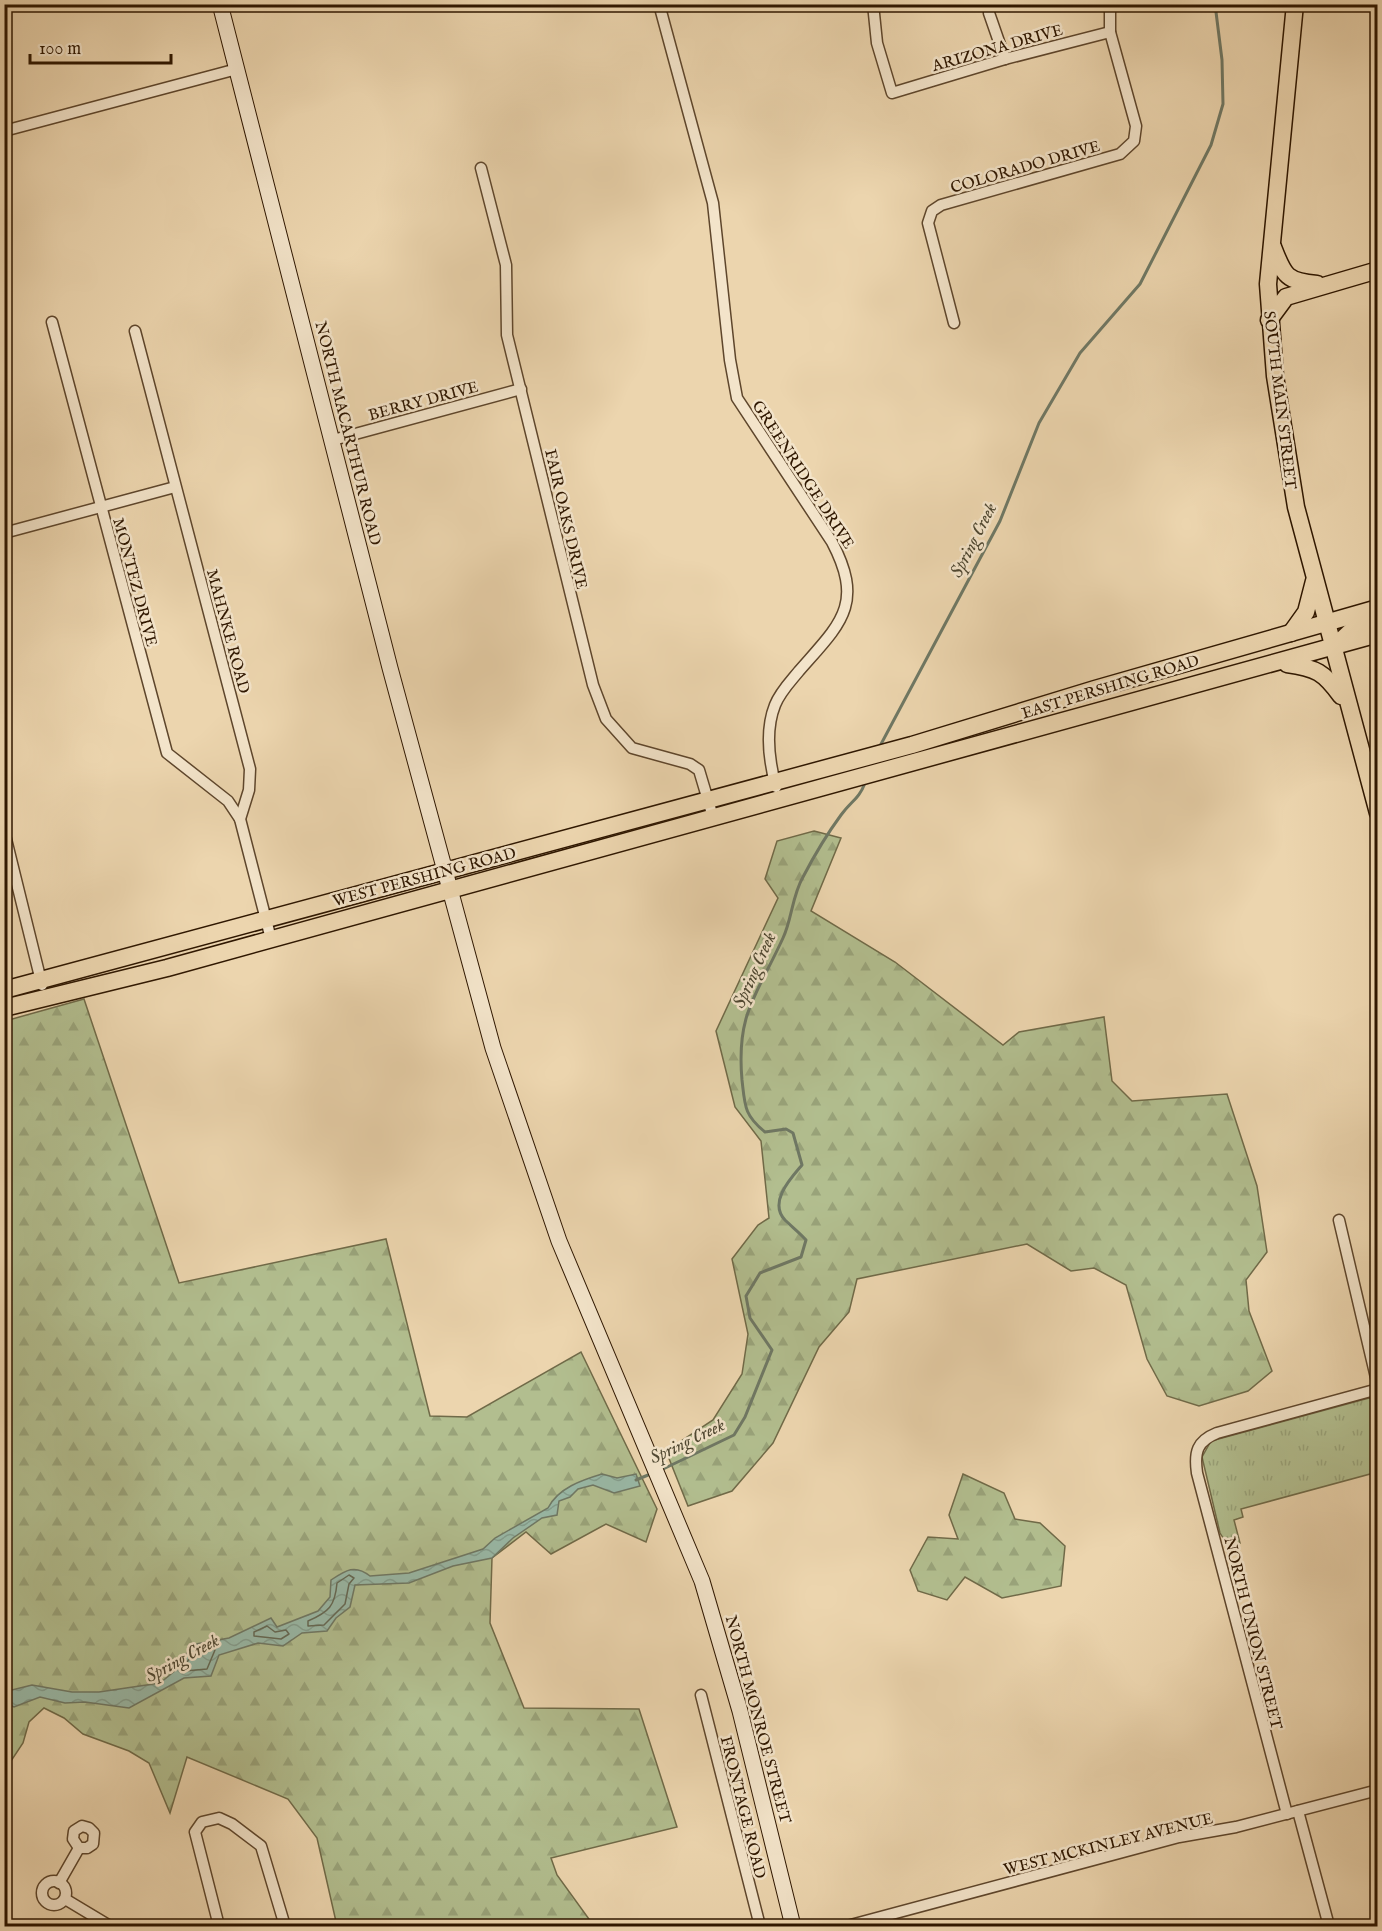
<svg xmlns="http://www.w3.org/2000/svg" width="1382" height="1931" viewBox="0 0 1382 1931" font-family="'IM FELL English',serif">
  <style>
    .grass { fill: url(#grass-tufts); stroke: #706a48; stroke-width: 1.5 }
    .forest { fill: url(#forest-firs); stroke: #706a48; stroke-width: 1.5 }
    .water { fill: url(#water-waves); stroke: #6f7864; stroke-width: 1.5 }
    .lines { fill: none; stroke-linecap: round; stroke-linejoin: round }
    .shore { stroke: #646854; stroke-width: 1.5 }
    .stream { stroke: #6f7864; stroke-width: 3 }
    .street-casing { stroke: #5e462c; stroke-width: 13 }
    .secondary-casing { stroke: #2f1700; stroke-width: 17 }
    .primary-casing { stroke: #2f1700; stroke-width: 19 }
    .street { stroke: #f3e4ca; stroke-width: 10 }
    .secondary { stroke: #f3e4ca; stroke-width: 15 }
    .primary { stroke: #ecd5ae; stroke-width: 16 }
    .labels { text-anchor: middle; stroke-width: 5; stroke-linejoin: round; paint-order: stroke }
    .street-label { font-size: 16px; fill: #2f1700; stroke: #f3e4ca }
    .water-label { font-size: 18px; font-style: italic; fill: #4f4832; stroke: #f3e4ca }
  </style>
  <defs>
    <pattern id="grass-tufts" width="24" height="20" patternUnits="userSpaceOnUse" patternTransform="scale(1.5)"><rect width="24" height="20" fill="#b2be8f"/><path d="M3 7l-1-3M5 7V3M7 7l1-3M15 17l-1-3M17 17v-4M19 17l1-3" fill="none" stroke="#99a37a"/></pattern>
    <pattern id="forest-firs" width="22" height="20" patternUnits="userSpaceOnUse" patternTransform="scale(1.5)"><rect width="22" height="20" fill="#b2be8f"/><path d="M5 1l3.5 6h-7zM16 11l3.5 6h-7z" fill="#99a37a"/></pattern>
    <pattern id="water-waves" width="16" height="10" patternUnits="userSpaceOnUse" patternTransform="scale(1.5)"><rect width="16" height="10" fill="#99b9a7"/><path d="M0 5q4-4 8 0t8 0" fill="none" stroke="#849e8e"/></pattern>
  </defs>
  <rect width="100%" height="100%" fill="#ecd5ae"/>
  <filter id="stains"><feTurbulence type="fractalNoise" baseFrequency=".00333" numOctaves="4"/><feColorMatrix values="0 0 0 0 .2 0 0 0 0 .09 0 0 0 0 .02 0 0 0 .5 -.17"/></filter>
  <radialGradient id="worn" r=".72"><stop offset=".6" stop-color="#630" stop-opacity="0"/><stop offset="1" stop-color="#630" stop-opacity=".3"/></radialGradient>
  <path class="grass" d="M1369,1398L1374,1400L1378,1410L1377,1480L1374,1473L1241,1509L1243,1517L1234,1520L1240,1543C1230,1544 1225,1542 1220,1533L1202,1457L1211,1441Z"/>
  <g class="forest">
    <path d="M814,831L841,838L811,911L895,962L1003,1045L1019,1032L1104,1017L1112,1081L1132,1101L1227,1094L1257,1186L1267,1252L1246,1280L1249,1311L1272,1371L1248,1391L1199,1406L1167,1396L1147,1359L1126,1285L1094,1268L1071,1271L1027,1244L857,1279L849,1312L819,1347L773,1443L732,1491L688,1506L666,1451L713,1420L742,1374L748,1334L732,1259L758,1225L769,1218L761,1141L735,1107L716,1031L778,898L765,879L777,841Z"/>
    <path d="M84,999L179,1283L386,1239L430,1416L467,1417L581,1352L657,1509L646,1542L606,1524L551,1554L526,1532L492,1558L490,1623L524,1708L639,1709L677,1827L551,1858L557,1875L594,1926H337L317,1838L288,1799L187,1757L170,1813L149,1763L129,1751L83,1734L64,1718L44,1708L29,1722L23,1743L5,1770V1021Z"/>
    <path d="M963,1474L1004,1493L1015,1519L1040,1523L1065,1546L1061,1586L1002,1598L965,1577L947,1600L918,1591L910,1570L928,1537L958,1539L949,1515Z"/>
  </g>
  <path class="water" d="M602,1474L617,1478L636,1474L640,1486L614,1493L593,1485L578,1489L570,1497L559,1501L557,1515L542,1518L513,1538L492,1558L453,1566L409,1583L355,1585L350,1607L336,1618L327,1631L302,1633L283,1646L258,1643L219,1655L211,1676L184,1678L129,1708L85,1702L65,1703L40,1697L14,1707L5,1703V1687L12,1690L32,1685L72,1692H99L160,1683L177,1669L183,1657L196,1644L229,1638L271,1618L277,1627L318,1611L330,1597L331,1580C346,1570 355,1564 370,1576L409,1573L483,1549L495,1538L548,1508C558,1488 582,1480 602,1474Z"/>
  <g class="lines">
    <g class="shore">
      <path d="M349,1575L354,1578L349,1584L345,1604L324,1625L308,1626V1621C329,1612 335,1606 337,1583Z"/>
      <path d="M267,1626L275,1632L286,1630L289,1634L281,1639L254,1636V1632Z"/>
      <path d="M212,1646L215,1650L207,1669L185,1671C186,1656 198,1649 212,1646Z"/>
    </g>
    <g class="stream">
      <path d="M880,746L1000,521L1039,423L1080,353L1140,284L1211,145L1223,104L1222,60L1215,4"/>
      <path d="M661,1470L734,1435L745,1417L772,1350L750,1318L746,1296L760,1273L801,1257L806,1240C799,1232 792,1227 785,1220C768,1202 791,1178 802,1165L793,1133L786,1129L765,1132C744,1115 745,1106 742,1080C736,1013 757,995 783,938C792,919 792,896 803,877C814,856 827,834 841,815C851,801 859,799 865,783"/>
      <path d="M636,1480L653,1473"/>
    </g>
    <g class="street-casing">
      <g id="street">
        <path d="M659,4L713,203L730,360L737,398L832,542C865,605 840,624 799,671C790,682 780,692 775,705C765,730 769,761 776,787"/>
        <path d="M873,4L877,43L892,93L1005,59L1110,32"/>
        <path d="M990,4L989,13L1005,59"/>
        <path d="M4,131L237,69"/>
        <path d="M481,168L506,265L507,335L593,685L606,719L632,748L690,764L699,770L713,817"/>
        <path d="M52,322L167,753L228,801L240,819"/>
        <path d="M954,323L928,223L932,211L941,205L1120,154L1134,141L1136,126L1110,32V4"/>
        <path d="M135,331L250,769L249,790L240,819L271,939"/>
        <path d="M333,440L521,389"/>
        <path d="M4,533L175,487"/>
        <path d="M4,831L42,985"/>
        <path d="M1339,1220L1378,1386"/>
        <path d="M701,1695L760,1926"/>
        <path d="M1298,1811L1329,1926"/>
        <path d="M1287,1814L1197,1473C1194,1452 1197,1441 1217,1433L1378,1389"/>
        <circle cx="54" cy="1893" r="12"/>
        <path d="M59,1883L79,1848L73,1839L74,1831L82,1826L89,1828L94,1833L93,1844L87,1848H79"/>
        <path d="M65,1899L110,1926"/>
        <path d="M219,1926L195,1832L202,1822L219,1818L232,1824L261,1846L285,1926"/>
        <path d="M847,1926L1179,1837L1236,1827L1378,1790"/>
      </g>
    </g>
    <g class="secondary-casing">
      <path id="secondary" d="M220,4L390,668L493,1048L559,1241L702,1581L740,1711L793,1926"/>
    </g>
    <g class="primary-casing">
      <g id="primary">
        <path d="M1295,4L1268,284L1275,376L1296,507L1378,813"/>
        <path d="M1273,247C1284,275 1285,281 1317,284"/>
        <path d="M1269,320L1286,297L1378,270"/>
        <path d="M1291,633L1306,612L1314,581"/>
        <path d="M1336,645L1353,629L1378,620"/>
        <path d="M1287,664C1316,668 1324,672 1341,696"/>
        <path d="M4,990L912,745L1095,689L1378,608"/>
        <path d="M4,1008L167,968L1378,634"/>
      </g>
    </g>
    <use href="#street" class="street"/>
    <use href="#secondary" class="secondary"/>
    <use href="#primary" class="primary"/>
  </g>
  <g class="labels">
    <g class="street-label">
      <text transform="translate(997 47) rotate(-16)" y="6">ARIZONA DRIVE</text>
      <text transform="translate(1025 166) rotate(-16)" y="6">COLORADO DRIVE</text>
      <text transform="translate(423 400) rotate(-15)" y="6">BERRY DRIVE</text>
      <text transform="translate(1281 400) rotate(83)" y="6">SOUTH MAIN STREET</text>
      <text transform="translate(349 433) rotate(76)" y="6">NORTH MACARTHUR ROAD</text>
      <text transform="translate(804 474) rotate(57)" y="6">GREENRIDGE DRIVE</text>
      <text transform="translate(567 519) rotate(77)" y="6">FAIR OAKS DRIVE</text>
      <text transform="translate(136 582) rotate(75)" y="6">MONTEZ DRIVE</text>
      <text transform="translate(229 631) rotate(75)" y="6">MAHNKE ROAD</text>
      <text transform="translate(1110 686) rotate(-17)" y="6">EAST PERSHING ROAD</text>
      <text transform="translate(424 876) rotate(-15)" y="6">WEST PERSHING ROAD</text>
      <text transform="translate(1254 1633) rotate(76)" y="6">NORTH UNION STREET</text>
      <text transform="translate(759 1719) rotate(75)" y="6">NORTH MONROE STREET</text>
      <text transform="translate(744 1807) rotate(76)" y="6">FRONTAGE ROAD</text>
      <text transform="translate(1108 1843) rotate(-14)" y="6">WEST MCKINLEY AVENUE</text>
    </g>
    <g class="water-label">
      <text transform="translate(973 540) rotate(-63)" y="6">Spring Creek</text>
      <text transform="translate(754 970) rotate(-66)" y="6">Spring Creek</text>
      <text transform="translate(687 1441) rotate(-26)" y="6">Spring Creek</text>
      <text transform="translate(182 1658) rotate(-29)" y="6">Spring Creek</text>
    </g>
  </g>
  <rect width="1382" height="1931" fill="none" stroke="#ecd5ae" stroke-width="24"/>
  <rect x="6" y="6" width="1370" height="1919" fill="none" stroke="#2f1700" stroke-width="3"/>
  <rect x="12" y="12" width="1358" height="1907" fill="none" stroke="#2f1700" stroke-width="1.5"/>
  <path d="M30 54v9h141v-9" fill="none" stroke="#2f1700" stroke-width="3"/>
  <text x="39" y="54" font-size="18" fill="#2f1700" stroke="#f3e4ca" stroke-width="4.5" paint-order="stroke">100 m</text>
  <rect width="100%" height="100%" filter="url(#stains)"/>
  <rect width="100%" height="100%" fill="url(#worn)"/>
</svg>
